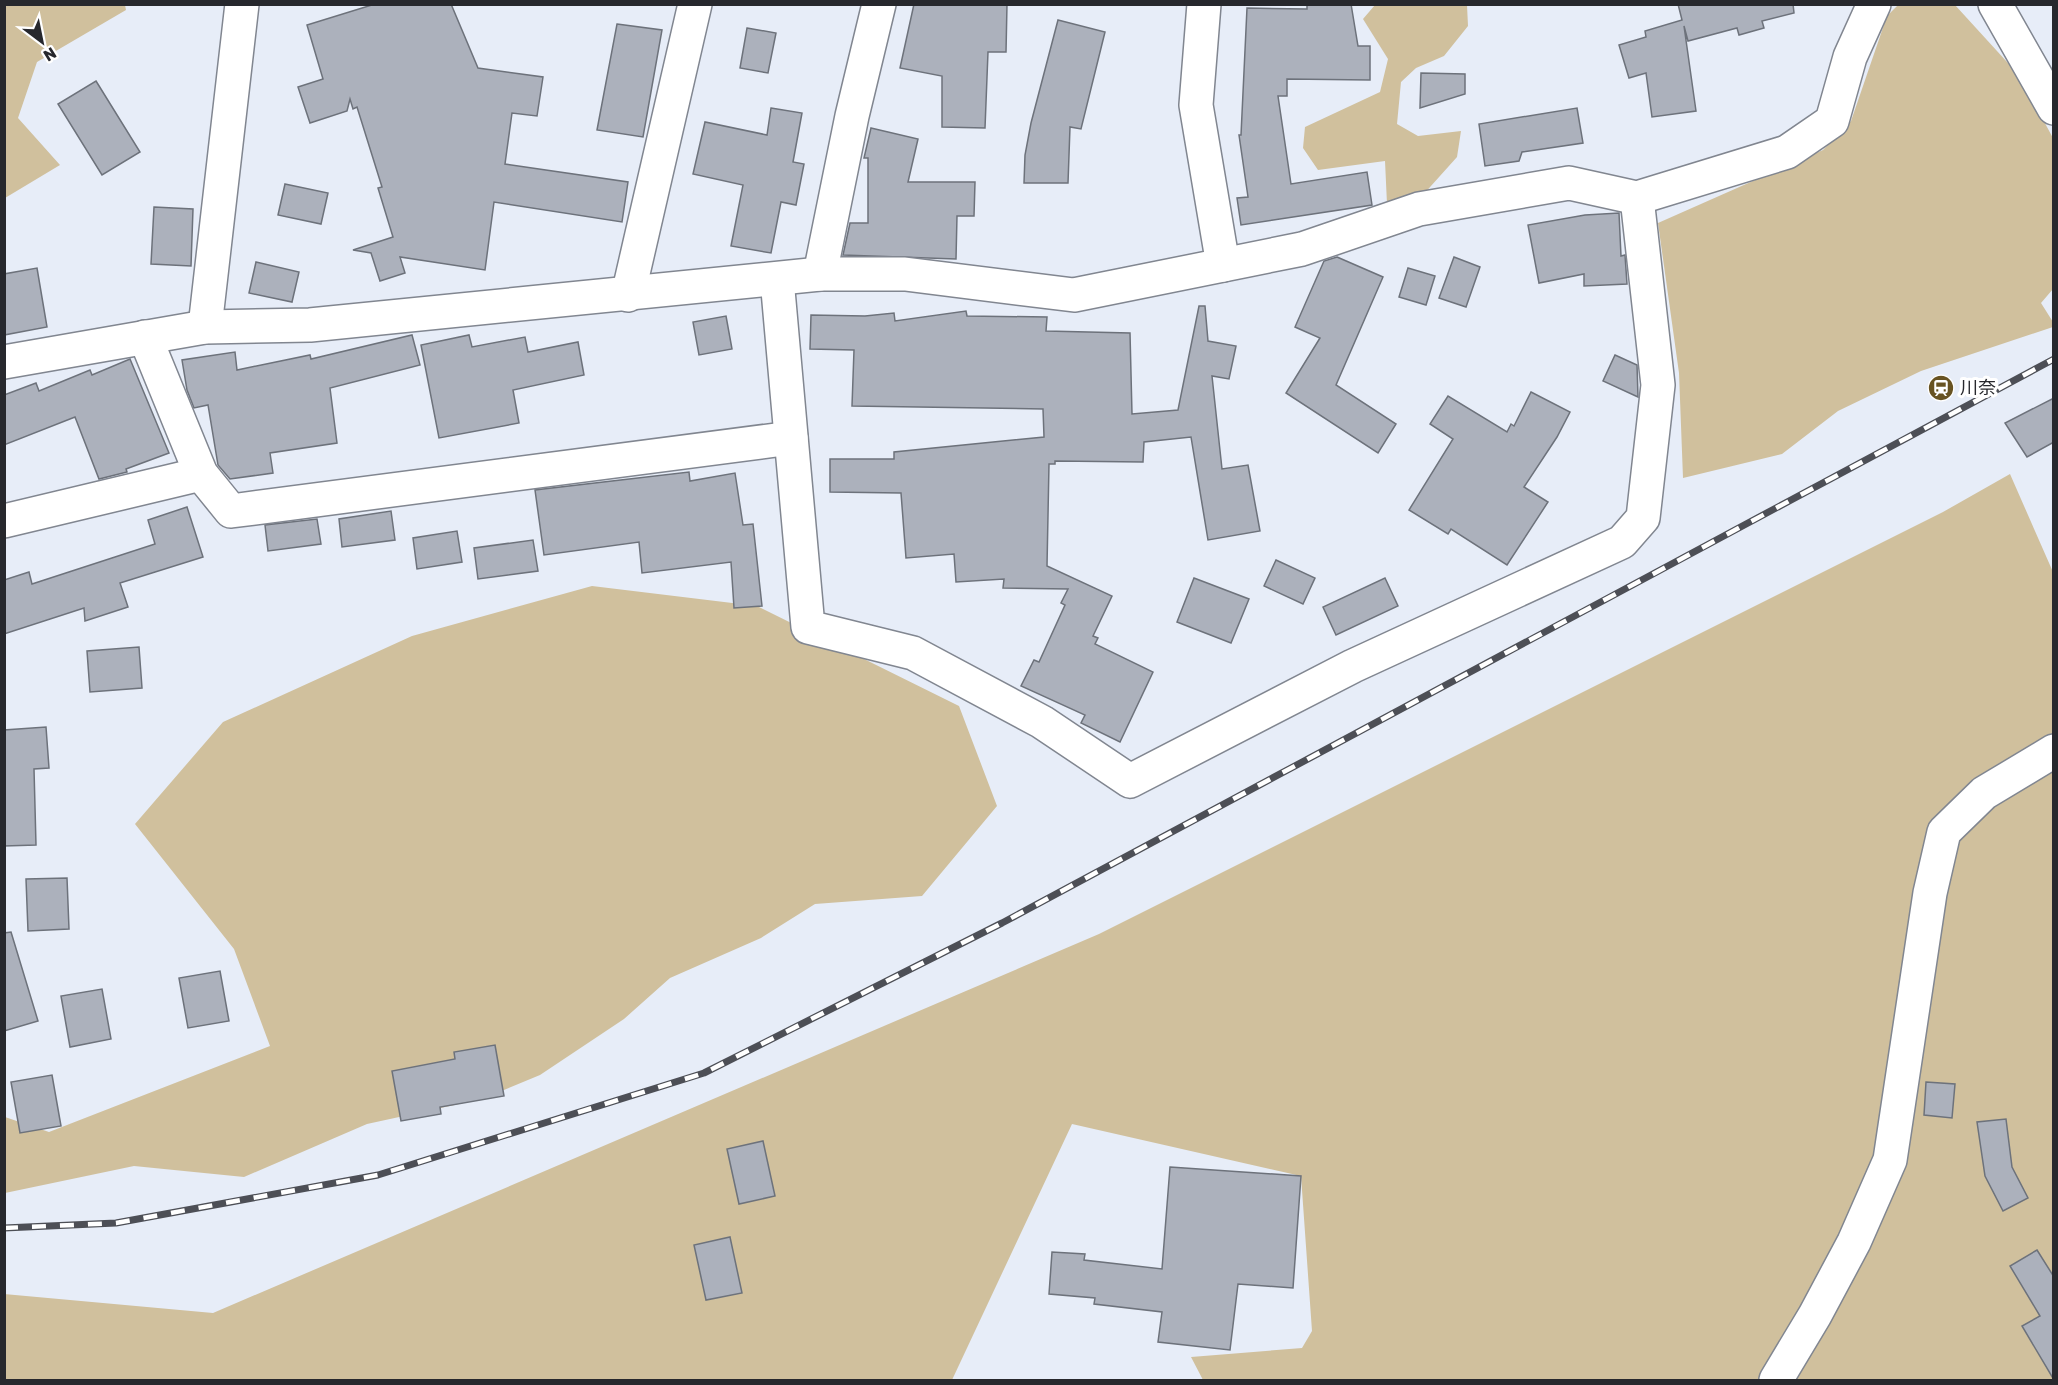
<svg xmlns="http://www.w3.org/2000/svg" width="2058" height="1385" viewBox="0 0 2058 1385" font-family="Rubik,'Noto Sans JP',sans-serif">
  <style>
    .green { fill: #d0c09d }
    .building { fill: #acb1bc; stroke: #6d727b; stroke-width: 1.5 }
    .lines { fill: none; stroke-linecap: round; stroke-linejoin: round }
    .minor-casing { stroke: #818690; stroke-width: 36 }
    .minor { stroke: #fff; stroke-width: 33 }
    .rail-casing { stroke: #4d4f56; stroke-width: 7 }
    .rail { stroke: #fff; stroke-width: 4.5; stroke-dasharray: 14; stroke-linecap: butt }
    .labels { text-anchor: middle; stroke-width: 6; stroke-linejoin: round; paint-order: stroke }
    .poi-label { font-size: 18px; fill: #27282d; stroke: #fff; text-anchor: start }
  </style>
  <rect width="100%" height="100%" fill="#e7edf8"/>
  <g class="green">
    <path d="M125,5L126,10L37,62L18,118L60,165L5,198V5Z"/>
    <path d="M1375,5H1467L1468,26L1444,56L1416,68L1401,82L1397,124L1418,136L1461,131L1457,157L1422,196L1387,204L1385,161L1318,170L1303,148L1305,127L1380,92L1388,59L1363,19Z"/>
    <path d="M1898,5H1955L2018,74L2053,138V289L2041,303L2053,322V327L1921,371L1838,411L1782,454L1683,478L1679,373L1658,223L1823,150L1851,121L1887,16Z"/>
    <path d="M2010,474L2053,572V1380H1203L1191,1357L1302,1348L1312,1331L1301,1176L1072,1124L952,1380H5L4,1294L213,1313L1099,934L1943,512Z"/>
    <path d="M592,586L757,606L959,706L997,806L922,896L815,904L761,938L670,978L624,1019L540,1075L482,1099L367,1124L244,1177L134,1166L5,1193V1117L49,1132L270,1046L234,949L135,824L223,722L412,636Z"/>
  </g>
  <g class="building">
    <path d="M375,4H451L478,68L543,77L537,116L512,113L505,164L628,182L622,222L494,202L485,270L400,257L405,273L380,281L371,253L353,250L393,237L378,188L382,187L357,107L353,109L350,99L347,111L310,123L298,87L323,79L307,25Z"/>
    <path d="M914,4H1007L1006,52H988L985,128L942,127V76L900,68Z"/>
    <path d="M1307,4H1351L1358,46H1370V80L1287,79V96H1278L1291,184L1367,172L1372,205L1241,225L1237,198L1248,197L1239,135H1241L1247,8L1307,9Z"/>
    <path d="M1678,4H1793L1794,13L1762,21L1764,28L1739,35L1737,28L1688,41L1684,26L1696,111L1652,117L1646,73L1629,78L1619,45L1646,37L1645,31L1682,20Z"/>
    <path d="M1058,20L1105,32L1081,129L1070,127L1068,183H1024L1025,155L1031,123Z"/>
    <path d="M617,24L662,30L643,137L597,130Z"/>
    <path d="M747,28L776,33L768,73L740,68Z"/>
    <path d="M1421,73L1465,74V94L1420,108Z"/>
    <path d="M96,81L140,152L102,175L58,104Z"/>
    <path d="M771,108L802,113L793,162L804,164L796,205L781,202L771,253L731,246L743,185L693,174L705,122L767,135Z"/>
    <path d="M1577,108L1583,143L1522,152L1519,161L1485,166L1479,124Z"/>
    <path d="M871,128L918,139L908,182H975L974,216H957L956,259L843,255L850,223H868V158H864Z"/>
    <path d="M285,184L328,193L321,224L278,215Z"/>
    <path d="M154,207L193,209L191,266L151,264Z"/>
    <path d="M1619,213L1621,256L1625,255L1627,284L1584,286V274L1539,283L1528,225L1585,215Z"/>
    <path d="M1337,257L1383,277L1336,385L1396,424L1378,453L1286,393L1320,338L1295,327L1324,261Z"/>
    <path d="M1454,257L1480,267L1466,307L1439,298Z"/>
    <path d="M256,262L299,272L292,302L249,293Z"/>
    <path d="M37,268L47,327L4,335V274Z"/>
    <path d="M1408,268L1435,276L1426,305L1399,297Z"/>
    <path d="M1199,306H1205L1208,341L1236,346L1229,379L1212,376L1222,469L1248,465L1260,531L1208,540L1191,437L1144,442L1143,462L1055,461V464H1049L1047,566L1112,596L1093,636L1098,638L1095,644L1153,672L1120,742L1081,723L1085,715L1021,686L1034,660L1039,662L1065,605L1061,603L1068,589L1003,588L1004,579L956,582L954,554L906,558L901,493L830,492V459H894V452L1044,437L1043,409L852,406L854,350L810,349L811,315L865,316L894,313L895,321L966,311L967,316L1047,317L1046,331L1130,333L1132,414L1178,410Z"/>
    <path d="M726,316L732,349L699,355L693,322Z"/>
    <path d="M412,335L420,365L330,388L337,443L270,453L273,473L230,479L218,465L208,405L194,408L187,390L182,360L235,352L237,370L310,355L311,359Z"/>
    <path d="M469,335L472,347L525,337L528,352L578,342L584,375L513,390L519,423L439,438L421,345Z"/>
    <path d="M1615,355L1637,365L1638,397L1603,381Z"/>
    <path d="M130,359L169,453L126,469L127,472L99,479L75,417L4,445V395L36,383L39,391L90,370L92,375Z"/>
    <path d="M1531,392L1570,412L1557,437L1524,487L1548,502L1507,565L1451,529L1448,534L1409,510L1453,439L1430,424L1448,396L1507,432L1511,424L1514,426Z"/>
    <path d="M2054,398V442L2027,457L2005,423Z"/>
    <path d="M689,472L690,481L735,473L743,525L753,524L762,606L734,608L731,562L642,573L639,542L544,555L535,490Z"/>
    <path d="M187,507L203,557L120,583L128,607L85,621L84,608L4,634V580L29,572L32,584L155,544L148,520Z"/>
    <path d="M391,511L395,540L342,547L339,519Z"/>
    <path d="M317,519L321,544L268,551L265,525Z"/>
    <path d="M457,531L462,562L417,569L413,538Z"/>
    <path d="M533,540L538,571L478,579L474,548Z"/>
    <path d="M1276,560L1315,578L1303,604L1264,586Z"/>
    <path d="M1194,578L1249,599L1231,643L1177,622Z"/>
    <path d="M1385,578L1398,606L1336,635L1323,607Z"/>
    <path d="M139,647L142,688L90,692L87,651Z"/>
    <path d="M46,727L49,768L34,769L36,845L4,846V730Z"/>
    <path d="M67,878L69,929L28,931L26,879Z"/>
    <path d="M11,932L38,1021L4,1031V933Z"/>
    <path d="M220,971L229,1021L188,1028L179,978Z"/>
    <path d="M102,989L111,1039L70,1047L61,996Z"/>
    <path d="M495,1045L504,1096L440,1107L441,1114L401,1121L392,1071L455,1059L454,1052Z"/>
    <path d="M52,1075L61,1126L20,1133L11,1082Z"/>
    <path d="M1926,1082L1955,1084L1952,1118L1924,1115Z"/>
    <path d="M2006,1119L2012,1167L2028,1198L2003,1211L1985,1176L1977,1122Z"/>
    <path d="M763,1141L775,1196L739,1204L727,1149Z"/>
    <path d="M1170,1167L1301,1176L1293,1288L1238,1284L1230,1350L1158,1342L1162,1312L1094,1304L1095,1298L1049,1294L1052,1252L1085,1254L1084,1260L1162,1269Z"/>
    <path d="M730,1237L742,1293L706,1300L694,1245Z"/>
    <path d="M2037,1250L2054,1277V1380L2022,1326L2040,1316L2010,1266Z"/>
  </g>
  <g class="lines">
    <g class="minor-casing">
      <g id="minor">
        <path d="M1204,4L1196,105L1223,265"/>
        <path d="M1995,4L2054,108"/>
        <path d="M820,274L852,116L879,4"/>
        <path d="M777,279L808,627L913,653L1042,722L1130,781L1353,666L1622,542L1643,518L1658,385L1637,198"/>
        <path d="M628,295L695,4"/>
        <path d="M205,327L242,4"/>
        <path d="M145,337L201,474L231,511L791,438"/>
        <path d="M4,362L205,327L310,325L820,274H905L1074,295L1302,249L1419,209L1569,183L1637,198L1787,152L1832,121L1850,57L1874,4"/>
        <path d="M4,521L201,474"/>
        <path d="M1776,1380L1815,1315L1854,1242L1890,1160L1930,893L1944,832L1984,793L2054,751"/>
      </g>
    </g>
    <use href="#minor" class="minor"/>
    <g class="rail-casing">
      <path id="rail" d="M4,1228L116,1223L378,1175L704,1073L1002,923L2054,359"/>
    </g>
    <use href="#rail" class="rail"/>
  </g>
  <defs>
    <g id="station-disc" transform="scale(1.35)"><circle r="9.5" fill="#685322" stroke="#fff"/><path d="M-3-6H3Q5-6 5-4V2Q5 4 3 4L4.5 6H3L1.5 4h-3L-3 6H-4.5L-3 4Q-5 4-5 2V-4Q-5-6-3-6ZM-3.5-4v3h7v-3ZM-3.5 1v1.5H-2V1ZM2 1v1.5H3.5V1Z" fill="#fff"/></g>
  </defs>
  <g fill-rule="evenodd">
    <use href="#station-disc" x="1941" y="388"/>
  </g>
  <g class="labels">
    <g class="poi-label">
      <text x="1960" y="394">川奈</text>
    </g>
  </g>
  <rect width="2058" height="1385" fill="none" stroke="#27282d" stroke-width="12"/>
  <g transform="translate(42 42) rotate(148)" stroke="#ffffff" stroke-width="4.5" paint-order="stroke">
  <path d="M0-4.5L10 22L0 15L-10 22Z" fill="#27282d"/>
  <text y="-9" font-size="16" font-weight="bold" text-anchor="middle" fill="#27282d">N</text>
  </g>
</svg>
